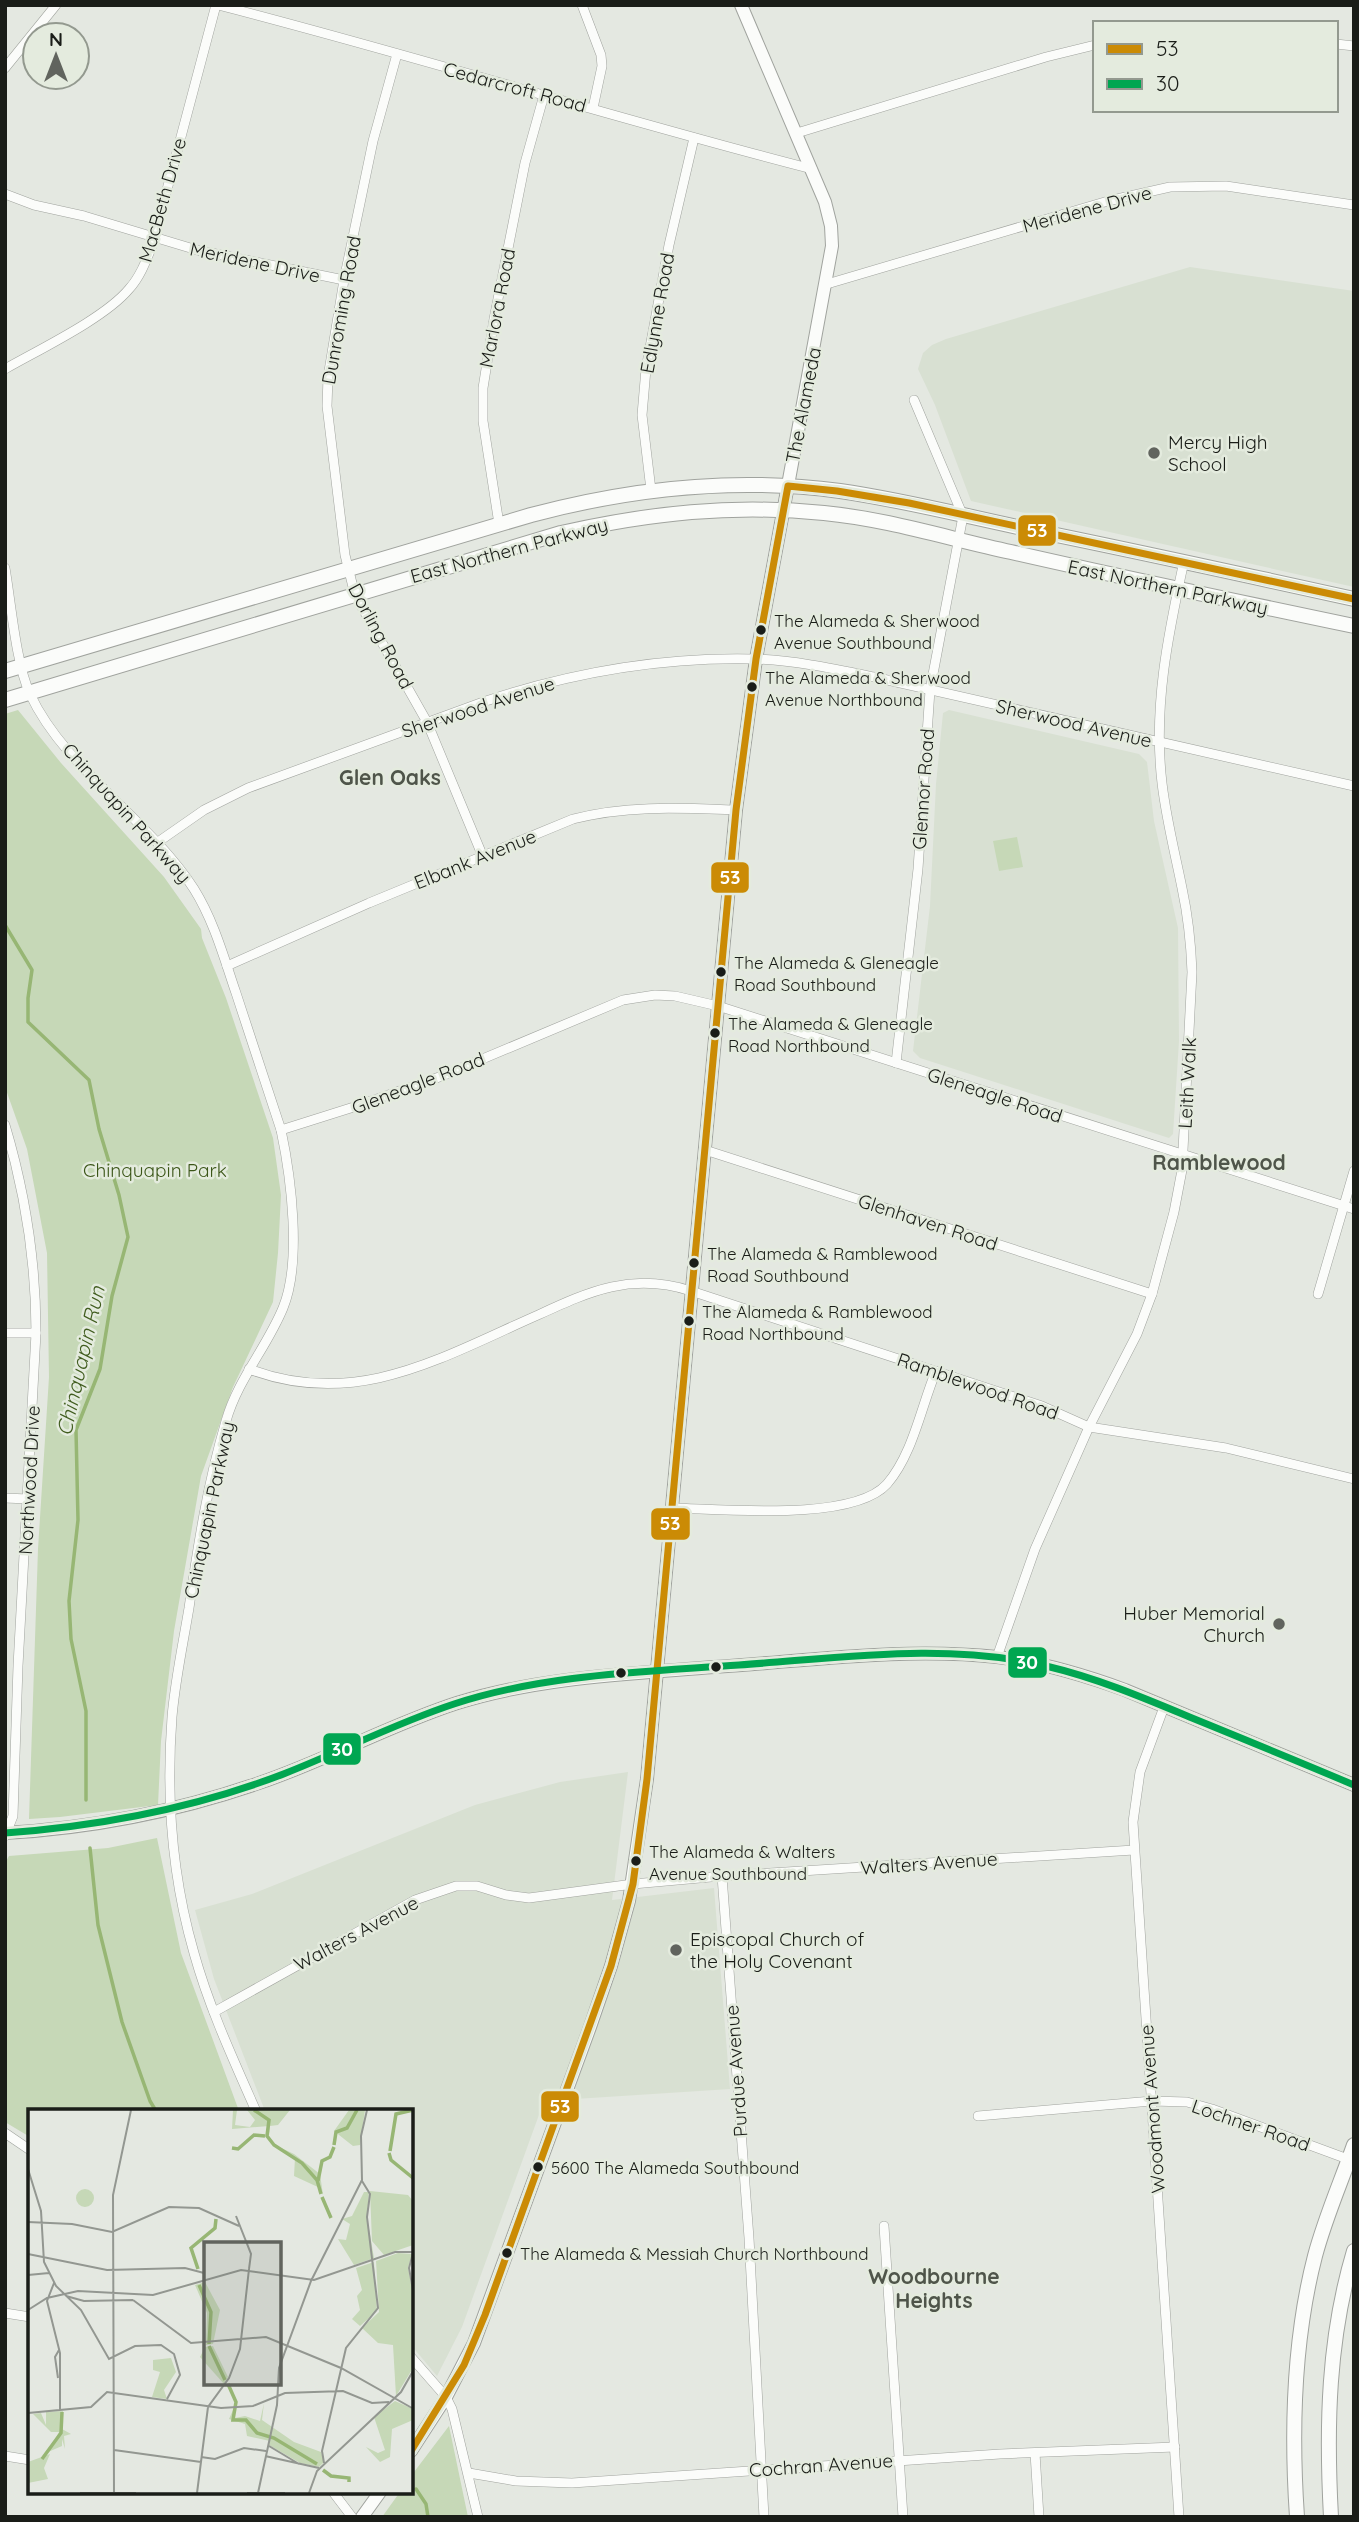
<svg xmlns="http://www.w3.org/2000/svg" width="1359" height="2522" viewBox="0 0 1359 2522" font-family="Quicksand,sans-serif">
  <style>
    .built { fill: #d8e0d2 }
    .green { fill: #c6d8b7 }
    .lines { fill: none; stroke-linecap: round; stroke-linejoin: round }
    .stream { stroke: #97b674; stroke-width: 3.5 }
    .street-casing { stroke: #a0a39e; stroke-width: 10 }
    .secondary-casing { stroke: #a0a39e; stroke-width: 14 }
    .primary-casing { stroke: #a0a39e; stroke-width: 16 }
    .street { stroke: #fbfcfa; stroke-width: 9 }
    .secondary { stroke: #fbfcfa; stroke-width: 12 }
    .primary { stroke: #fbfcfa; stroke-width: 14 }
    .bus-1-casing { stroke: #e4ebde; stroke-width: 12 }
    .bus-2-casing { stroke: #e4ebde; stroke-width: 12 }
    .bus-1 { stroke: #cb8b05; stroke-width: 7 }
    .bus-2 { stroke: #00a651; stroke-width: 7 }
    .poi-dot { fill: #61645e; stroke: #e4ebde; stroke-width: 2.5 }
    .bus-dot { fill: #1a1d18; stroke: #e4ebde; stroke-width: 2.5 }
    .labels { text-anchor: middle; stroke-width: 5; stroke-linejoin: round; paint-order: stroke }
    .bus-label { font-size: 17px; fill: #1a1d18; stroke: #e4ebde; text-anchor: start }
    .street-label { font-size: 19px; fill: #1a1d18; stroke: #e4ebde }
    .poi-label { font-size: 19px; fill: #1a1d18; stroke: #e4ebde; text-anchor: start }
    .park-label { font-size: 19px; fill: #3b5618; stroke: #e4ebde }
    .neighbourhood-label { font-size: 21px; font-weight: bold; fill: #4f554a; stroke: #e4ebde }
    .water-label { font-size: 21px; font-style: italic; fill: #415d1f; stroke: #e4ebde }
    .inset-river { fill: none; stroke: #97b674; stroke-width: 3.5 }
    .inset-road { fill: none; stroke: #939791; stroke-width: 2 }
    .view { fill: #61645e; fill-opacity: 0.15; stroke: #61645e; stroke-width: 3.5 }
    .inset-edge { fill: none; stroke: #1a1d18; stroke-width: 3.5 }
    .line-badge { stroke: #e4ebde; stroke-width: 2.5 }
    .badge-label { font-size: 19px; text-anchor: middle; font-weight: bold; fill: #fff }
  </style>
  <rect width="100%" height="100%" fill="#e4e8e1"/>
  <g class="built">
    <path d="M1190,267L1354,291V587L971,501L935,405L918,369L923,353L932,345L946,339Z"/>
    <path d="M949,710L1139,754L1147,762L1154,821L1178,928L1179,1041L1173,1134L1169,1138L920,1058L913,1051L930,906L936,784L943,713Z"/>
    <path d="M628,1772L612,1900L714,1888L730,2089L544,2101L462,2327L437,2376L411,2345V2111H265L214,1979L195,1910L252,1894L475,1805L560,1782Z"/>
  </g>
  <g class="green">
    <path d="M18,710L61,763L164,877L201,929L202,938L226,998L273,1138L281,1195L278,1253L273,1302L233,1387L201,1476L174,1631L161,1741L158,1805L60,1817L29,1819L38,1549L49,1377L47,1253L27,1149L5,1087V714Z"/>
    <path d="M1017,837L1023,867L999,871L993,841Z"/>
    <path d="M157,1838L181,1953L239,2111H30V2137L5,2122V1863L9,1856L108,1848Z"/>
    <path d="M449,2426L468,2517H382L400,2492H411V2476Z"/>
  </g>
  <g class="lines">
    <g class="stream">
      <path d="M5,925L32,970L28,998V1022L89,1080L99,1129L119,1195L128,1237L112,1296L100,1369L76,1430L78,1520L69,1601L71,1639L86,1711V1800"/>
      <path d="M90,1848L98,1925L122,2022L150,2101L156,2111"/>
      <path d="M416,2489L426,2504L428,2517"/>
    </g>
    <g class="street-casing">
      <g id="street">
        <path d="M218,5C417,56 613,118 812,169"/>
        <path d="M582,5L601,55L602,66L593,108"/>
        <path d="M1336,44L1354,46"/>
        <path d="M397,54L373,141L344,280L328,377L327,406L345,555L355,595L427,722L483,857"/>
        <path d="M5,68L56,5"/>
        <path d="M797,133L1046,57L1095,45"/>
        <path d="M5,194L34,205L84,216L197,250L344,280"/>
        <path d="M827,284L1108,201L1170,187L1226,186L1354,205"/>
        <path d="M5,369C40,349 105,318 129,289C140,277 146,261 152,246L216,5"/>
        <path d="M651,490L642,415L646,369L669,245L694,138"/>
        <path d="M499,524L483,421V388L494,319L525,163L544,95"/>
        <path d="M5,568C11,603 16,664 30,694C65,769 149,819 194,889C214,921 224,958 236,993C251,1038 266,1084 281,1130C291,1177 302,1262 283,1308C267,1347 238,1379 226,1421C208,1482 198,1545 189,1608C183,1644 175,1681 172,1717C166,1797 172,1877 194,1953C209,2007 233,2059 256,2111"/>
        <path d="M158,842L204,810L248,788L486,701C571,673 662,657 753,659C793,660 835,669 874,677L1354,786"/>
        <path d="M227,966L369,903L573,819C627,805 680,808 736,810"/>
        <path d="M896,1063L918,869L930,690L963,516L914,400"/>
        <path d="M5,1125C25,1192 36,1262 36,1333L18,1666L13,1816L5,1836"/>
        <path d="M281,1130L357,1106L442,1076L623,1000L655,995L675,996L718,1006L1354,1209"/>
        <path d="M705,1150L1152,1294"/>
        <path d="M1318,1294L1354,1171"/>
        <path d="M5,1333H36"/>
        <path d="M249,1369C356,1410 442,1357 538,1315C590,1291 632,1272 691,1291L1042,1406L1089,1427L1226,1448L1354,1479"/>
        <path d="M5,1498L28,1499"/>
        <path d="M672,1508C722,1509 853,1522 887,1484C913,1454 921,1407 936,1371"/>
        <path d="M997,1657L1035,1549L1089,1427L1137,1334L1152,1294L1174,1212L1182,1170L1192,972C1191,944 1188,916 1182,888C1175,853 1166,818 1162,783C1153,707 1168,635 1184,561"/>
        <path d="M1164,1707L1140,1772L1133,1822L1179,2517"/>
        <path d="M722,1876L749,2238L764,2517"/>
        <path d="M214,2012L415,1900L456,1886H477L506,1895L529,1898L633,1884L722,1876L1134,1850"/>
        <path d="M978,2116L1152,2101L1187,2102L1212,2109L1353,2161"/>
        <path d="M5,2133L30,2150"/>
        <path d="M884,2226L903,2517"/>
        <path d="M5,2313L30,2317"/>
        <path d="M411,2357L446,2397L452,2409L478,2517"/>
        <path d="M1035,2453L1039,2517"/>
        <path d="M5,2456L30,2460"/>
        <path d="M469,2473L516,2481L572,2483L1000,2454L1175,2447"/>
        <path d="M333,2492L352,2517"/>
      </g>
    </g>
    <g class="secondary-casing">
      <g id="secondary">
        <path d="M5,1833C94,1828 175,1812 259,1783C327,1760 389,1725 457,1703C541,1677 628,1674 714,1667C807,1661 903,1647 997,1657C1041,1662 1084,1675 1125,1690L1354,1785"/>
        <path d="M411,2451L446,2397L474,2343L590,2027L611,1966L629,1901L647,1779L736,810L756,659L832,246L831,226L825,202L741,5"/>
        <path d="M362,2517L380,2492"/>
      </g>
    </g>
    <g class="primary-casing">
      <g id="primary">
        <path d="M5,671L531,515C632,488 736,477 840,491C903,500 965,516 1027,529C1136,551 1245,575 1354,599"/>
        <path d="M5,700L561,533C651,513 731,504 824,513C887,519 950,539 1011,552C1125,578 1239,602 1354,626"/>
        <path d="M1297,2517C1291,2430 1293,2341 1315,2256C1325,2218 1341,2182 1354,2145"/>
        <path d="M1331,2517C1326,2426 1328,2338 1354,2251"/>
      </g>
    </g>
    <use href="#street" class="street"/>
    <use href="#secondary" class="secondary"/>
    <use href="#primary" class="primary"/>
    <g class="bus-1-casing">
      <path id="bus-1" d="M411,2451L464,2365L485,2315L611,1966L633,1884L647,1779L736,810L756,659L788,486L837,491L909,503L1354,599"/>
    </g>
    <g class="bus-2-casing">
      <path id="bus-2" d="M5,1833C101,1826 196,1808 286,1773C342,1751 396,1723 454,1704C545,1674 644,1672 739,1665C841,1658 946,1642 1046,1666C1097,1678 1144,1698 1192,1718C1246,1740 1300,1762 1354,1785"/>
    </g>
    <use href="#bus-1" class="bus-1"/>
    <use href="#bus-2" class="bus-2"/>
  </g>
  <g class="poi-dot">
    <circle cx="1154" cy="453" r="7"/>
    <circle cx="1279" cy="1624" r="7"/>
    <circle cx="676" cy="1950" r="7"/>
  </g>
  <g class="bus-dot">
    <circle cx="761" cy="630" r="6"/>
    <circle cx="752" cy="687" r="6"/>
    <circle cx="721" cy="972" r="6"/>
    <circle cx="715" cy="1033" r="6"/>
    <circle cx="694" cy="1263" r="6"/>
    <circle cx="689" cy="1321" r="6"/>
    <circle cx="716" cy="1667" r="6"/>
    <circle cx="621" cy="1673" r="6"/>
    <circle cx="636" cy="1861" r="6"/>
    <circle cx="538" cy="2167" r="6"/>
    <circle cx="507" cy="2253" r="6"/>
  </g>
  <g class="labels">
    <g class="bus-label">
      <text x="774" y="627">The Alameda &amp; Sherwood<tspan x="774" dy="22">Avenue Southbound</tspan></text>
      <text x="765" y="684">The Alameda &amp; Sherwood<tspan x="765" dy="22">Avenue Northbound</tspan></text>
      <text x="734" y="969">The Alameda &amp; Gleneagle<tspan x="734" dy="22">Road Southbound</tspan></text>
      <text x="728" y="1030">The Alameda &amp; Gleneagle<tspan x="728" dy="22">Road Northbound</tspan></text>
      <text x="707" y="1260">The Alameda &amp; Ramblewood<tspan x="707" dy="22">Road Southbound</tspan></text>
      <text x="702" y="1318">The Alameda &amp; Ramblewood<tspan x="702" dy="22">Road Northbound</tspan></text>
      <text x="649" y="1858">The Alameda &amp; Walters<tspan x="649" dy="22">Avenue Southbound</tspan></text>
      <text x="551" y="2174">5600 The Alameda Southbound</text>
      <text x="520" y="2260">The Alameda &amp; Messiah Church Northbound</text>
    </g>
    <g class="street-label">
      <text transform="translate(515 87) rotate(15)" y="7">Cedarcroft Road</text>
      <text transform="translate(162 200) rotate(-74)" y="7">MacBeth Drive</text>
      <text transform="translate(1087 209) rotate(-15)" y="7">Meridene Drive</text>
      <text transform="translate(255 262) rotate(12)" y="7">Meridene Drive</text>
      <text transform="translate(497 308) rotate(-79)" y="7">Marlora Road</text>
      <text transform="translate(341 310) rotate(-80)" y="7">Dunroming Road</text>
      <text transform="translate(657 313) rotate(-80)" y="7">Edlynne Road</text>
      <text transform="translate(803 405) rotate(-79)" y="7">The Alameda</text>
      <text transform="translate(509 550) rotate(-15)" y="7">East Northern Parkway</text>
      <text transform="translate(1168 587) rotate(12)" y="7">East Northern Parkway</text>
      <text transform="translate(381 636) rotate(62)" y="7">Dorling Road</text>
      <text transform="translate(478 707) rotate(-18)" y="7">Sherwood Avenue</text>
      <text transform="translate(1074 723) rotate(13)" y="7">Sherwood Avenue</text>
      <text transform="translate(923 789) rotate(-86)" y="7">Glennor Road</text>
      <text transform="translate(127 813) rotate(48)" y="7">Chinquapin Parkway</text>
      <text transform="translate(475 859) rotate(-22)" y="7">Elbank Avenue</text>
      <text transform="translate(418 1083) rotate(-21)" y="7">Gleneagle Road</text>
      <text transform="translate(1187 1083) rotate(-87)" y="7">Leith Walk</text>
      <text transform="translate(995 1095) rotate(18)" y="7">Gleneagle Road</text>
      <text transform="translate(928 1222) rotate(18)" y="7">Glenhaven Road</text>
      <text transform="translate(978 1386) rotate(19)" y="7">Ramblewood Road</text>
      <text transform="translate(29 1480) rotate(-87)" y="7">Northwood Drive</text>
      <text transform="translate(209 1510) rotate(-78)" y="7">Chinquapin Parkway</text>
      <text transform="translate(929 1863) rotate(-4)" y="7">Walters Avenue</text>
      <text transform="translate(356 1933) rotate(-28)" y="7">Walters Avenue</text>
      <text transform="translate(736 2071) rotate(-94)" y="7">Purdue Avenue</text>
      <text transform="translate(1152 2109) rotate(-94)" y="7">Woodmont Avenue</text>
      <text transform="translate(1251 2125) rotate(19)" y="7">Lochner Road</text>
      <text transform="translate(821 2465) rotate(-4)" y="7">Cochran Avenue</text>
    </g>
    <g class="poi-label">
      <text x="1168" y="449">Mercy High<tspan x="1168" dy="22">School</tspan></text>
      <text x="1265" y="1620" text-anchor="end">Huber Memorial<tspan x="1265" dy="22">Church</tspan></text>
      <text x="690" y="1946">Episcopal Church of<tspan x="690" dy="22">the Holy Covenant</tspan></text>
    </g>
    <g class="park-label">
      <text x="155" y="1177">Chinquapin Park</text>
    </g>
    <g class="neighbourhood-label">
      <text x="390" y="785">Glen Oaks</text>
      <text x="1219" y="1170">Ramblewood</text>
      <text x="934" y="2284">Woodbourne<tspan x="934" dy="24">Heights</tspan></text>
    </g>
    <g class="water-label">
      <text transform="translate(81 1361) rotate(-77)" y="7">Chinquapin Run</text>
    </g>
  </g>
  <g transform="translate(28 2109)">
    <rect width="385" height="385" fill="#e4e8e1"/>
    <path d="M205,1H209L207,16L222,18L227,11L219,1H262L250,16L242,17L241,27L247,36L266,45L292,65L295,86L292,79L266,67L267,49L244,34L240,28L241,17L204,20ZM321,1H337L332,36L325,37L306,22ZM48 89a9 9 0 1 1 18 0a9 9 0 1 1-18 0ZM342,82L380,86L385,92V136L356,146L344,132ZM336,83H341L339,108L346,149L326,156L310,130L318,131L322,115L314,110L324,107ZM370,144L384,145L380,159L385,185V259L368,287L365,236L350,234L334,219L351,203L348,152ZM346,153L349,202L332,217L324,210L332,201L329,187L334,181L328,159ZM177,173L192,201L185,235L178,236L179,204L167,176ZM185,237L200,268L196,275L172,248L177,238ZM143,249L148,263L136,281L139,290L124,288L132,263L125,261V251ZM367,292L385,300V311L364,320L362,348L352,353L338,338L350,344L357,341L346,308ZM236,294L234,311L266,333L293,343L296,353L291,358L272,354L241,336L242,332L219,327L217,315L201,310L205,301L207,309L217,307L232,312ZM35,302L34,320L43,325L36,327L37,340L34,330V337L20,343L31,323H23L5,305L13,304L18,316V303ZM22,345L16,359L20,370L0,374V353Z" fill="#c6d8b7"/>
    <path class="inset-river" d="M226,1L241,11L239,27L246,36L274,54L289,71L293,85M306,36L308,23L319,19L329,1M204,39L210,40L226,26L237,27M362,42L368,5L385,1M361,44L363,51L385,69M290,72L294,52L302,48L306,38M294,88L303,109M170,160L163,139L187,119L188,110M171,176L183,203L181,235M181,237L197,271M200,275L208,293L205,311H218L229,324L246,329L289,355M14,350L33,324L34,303M295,361L303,367L321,369V373"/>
    <path class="inset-road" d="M0,60L13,102L16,153L28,177L53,201L81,250L107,237L133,236L146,245L152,266L139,290M208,107L223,145L221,160M0,113L44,115L84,123L141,98L171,99L211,117M385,144L381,159L385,181M0,145L79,161L157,159L176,164M0,166L21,164M26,174L19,192L32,244V302M38,187L56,192L105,191M105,191L163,234L238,228L313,259L384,299M0,201L19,189L50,182L125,186L213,161L286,171L367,143H385M30,269L27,248L31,241M0,304L63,298L79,283L193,299L225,297L257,284L315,282L344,294L361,293M241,337L271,355M86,341L173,353M237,347L291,359M173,348L187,350L216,339L238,342M296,354L294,342L318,239L350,199L339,108L342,85L334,72M52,384H108M86,384L85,86L103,1M169,384L180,298L201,269L212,240L221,160M219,384H257M230,384L249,296L251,259L283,172L334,71L333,27L339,1M281,384L289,362L373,283L385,262"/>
    <path class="view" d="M176,133H253V276H176Z"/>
    <rect width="385" height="385" class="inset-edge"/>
  </g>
  <g class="line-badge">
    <rect x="1017" y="514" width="40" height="33" rx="7" fill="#cb8b05"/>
    <rect x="710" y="861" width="40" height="33" rx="7" fill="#cb8b05"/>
    <rect x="650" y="1507" width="41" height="34" rx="7" fill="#cb8b05"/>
    <rect x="1007" y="1646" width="41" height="33" rx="7" fill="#00a651"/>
    <rect x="322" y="1732" width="40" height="34" rx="7" fill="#00a651"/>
    <rect x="540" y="2090" width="40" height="33" rx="7" fill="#cb8b05"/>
  </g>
  <g class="badge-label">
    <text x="1037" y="537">53</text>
    <text x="730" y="884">53</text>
    <text x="670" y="1530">53</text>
    <text x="1027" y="1669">30</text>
    <text x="342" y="1756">30</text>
    <text x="560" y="2113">53</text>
  </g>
  <rect width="1359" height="2522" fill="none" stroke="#1a1d18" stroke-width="14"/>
  <rect x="1093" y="21" width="245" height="91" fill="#e4ebde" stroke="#93998f" stroke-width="2"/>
  <rect x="1107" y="44" width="35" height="10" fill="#cb8b05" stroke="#93998f" stroke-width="2"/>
  <text x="1156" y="56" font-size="21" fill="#1a1d18">53</text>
  <rect x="1107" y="79" width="35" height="10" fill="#00a651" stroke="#93998f" stroke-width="2"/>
  <text x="1156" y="91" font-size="21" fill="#1a1d18">30</text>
  <g transform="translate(56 56)"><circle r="33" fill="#e4ebde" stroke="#93998f" stroke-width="2"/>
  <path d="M0-5L12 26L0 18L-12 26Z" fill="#61645e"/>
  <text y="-10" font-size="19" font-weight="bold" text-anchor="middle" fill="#1a1d18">N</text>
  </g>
</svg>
